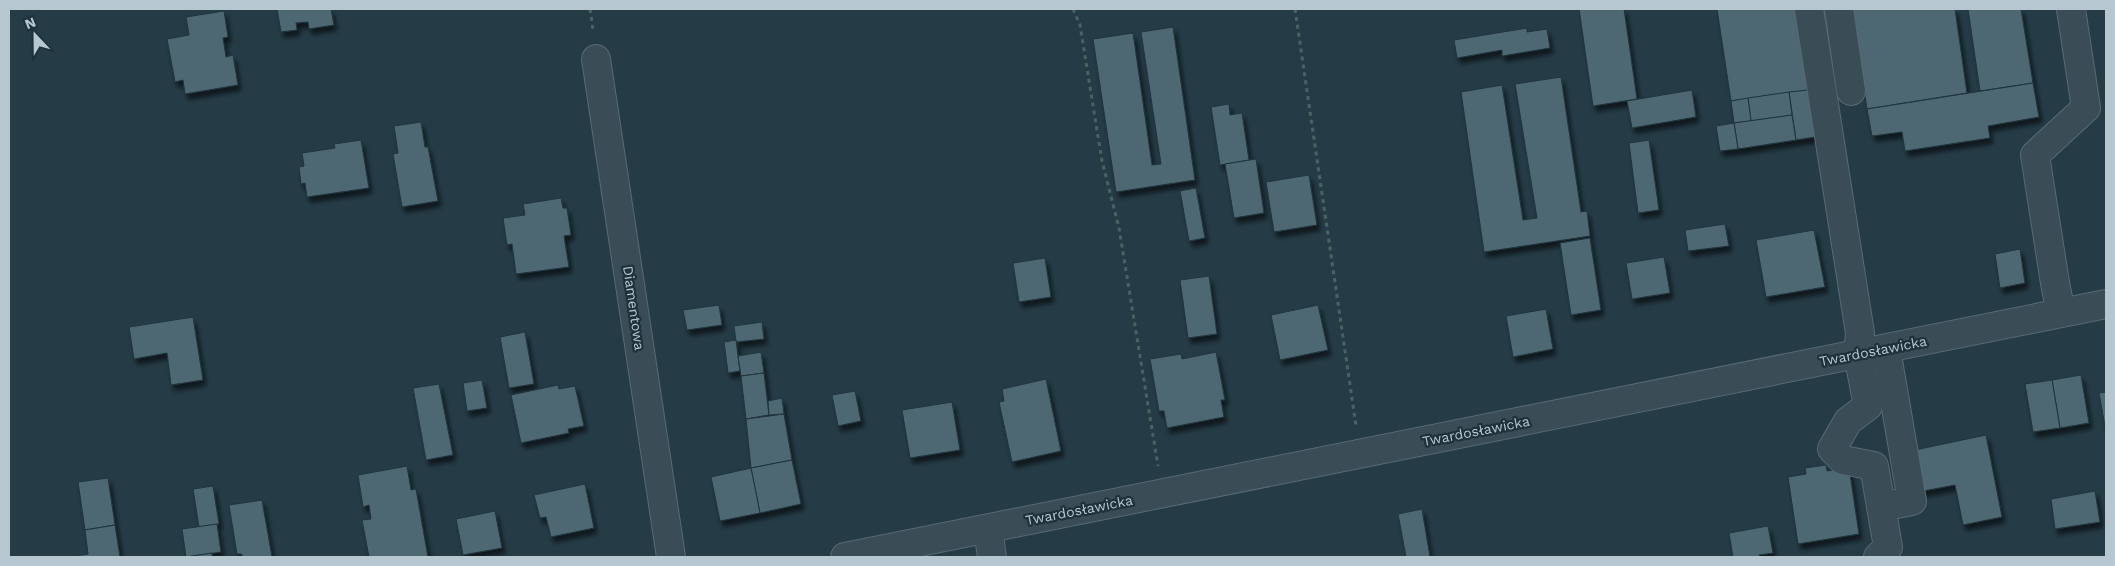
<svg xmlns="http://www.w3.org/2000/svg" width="2115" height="566" viewBox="0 0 2115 566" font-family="'Work Sans',sans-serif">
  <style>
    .building { fill: #4d6772; stroke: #20343d; filter: url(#shadow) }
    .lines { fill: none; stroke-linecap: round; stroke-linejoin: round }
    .minor-casing { stroke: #586a73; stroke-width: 30 }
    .path { stroke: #476560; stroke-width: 3; stroke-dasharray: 4 4; stroke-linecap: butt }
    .minor { stroke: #3a4d56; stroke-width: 28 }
    .labels { text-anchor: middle; stroke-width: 4.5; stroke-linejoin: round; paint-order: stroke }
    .street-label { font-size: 14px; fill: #b7c7cf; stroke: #1e323b }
  </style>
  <defs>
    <filter id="shadow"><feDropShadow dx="3" dy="5.5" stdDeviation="2.5" flood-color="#0009"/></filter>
  </defs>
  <rect width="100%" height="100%" fill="#253c47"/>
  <g class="building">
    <path d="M277,9H331L334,25L309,29L308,22L296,23L297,30L281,32Z"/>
    <path d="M1579,9H1624L1637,99L1593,106Z"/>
    <path d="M1717,9H1796L1808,90L1731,101Z"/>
    <path d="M1852,9H1955L1967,93L1867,109Z"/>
    <path d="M1968,9H2021L2033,83L1980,91Z"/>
    <path d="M224,11L228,37L223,38L226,57L233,55L238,85L185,94L183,80L175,82L167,39L189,35L186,17Z"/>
    <path d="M1173,27L1195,180L1116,192L1093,39L1133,33L1152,165L1161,164L1141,32Z"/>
    <path d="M1527,28V32L1547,29L1550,48L1502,56V50L1457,58L1454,40Z"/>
    <path d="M1561,77L1581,212L1587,211L1590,236L1484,252L1461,92L1502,85L1523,220L1537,218L1515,84Z"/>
    <path d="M2033,83L2039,117L1988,126L1990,138L1905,151L1902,132L1872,136L1867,109Z"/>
    <path d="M1692,90L1696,117L1632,128L1627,101Z"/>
    <path d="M1808,90L1815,137L1796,140L1789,92Z"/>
    <path d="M1789,92L1792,115L1751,121L1748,98Z"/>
    <path d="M1748,98L1751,121L1734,123L1731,101Z"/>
    <path d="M1229,104L1230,115L1242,113L1249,160L1220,165L1211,107Z"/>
    <path d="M1792,115L1796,140L1738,149L1734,123Z"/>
    <path d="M421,122L425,147H428L438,201L402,207L393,154L398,153L394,126Z"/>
    <path d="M1734,123L1738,149L1720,151L1716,126Z"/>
    <path d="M361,140L369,188L307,197L305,183L301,184L299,167L304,166L302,153L335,148L334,144Z"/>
    <path d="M1649,140L1659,210L1638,213L1629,143Z"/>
    <path d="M1256,159L1264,213L1234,218L1225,164Z"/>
    <path d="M1309,175L1317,225L1274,232L1266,182Z"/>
    <path d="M1196,188L1205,238L1189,241L1180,191Z"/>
    <path d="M561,198L563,208H567L571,235L564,236L569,267L516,274L512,244L507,245L503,218L525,215L523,204Z"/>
    <path d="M1725,224L1729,246L1688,251L1685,230Z"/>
    <path d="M1814,230L1825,287L1766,297L1756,240Z"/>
    <path d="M1590,238L1601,310L1571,315L1560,243Z"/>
    <path d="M2020,249L2025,283L2000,288L1995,254Z"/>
    <path d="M1664,257L1670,293L1632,299L1626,263Z"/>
    <path d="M1045,258L1051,297L1019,302L1013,263Z"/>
    <path d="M1209,276L1217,334L1188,338L1180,280Z"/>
    <path d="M719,305L722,325L687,330L683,310Z"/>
    <path d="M1318,305L1328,350L1280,360L1271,315Z"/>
    <path d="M1546,309L1553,349L1513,357L1506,316Z"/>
    <path d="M193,317L203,380L171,385L167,353L134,359L129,327Z"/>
    <path d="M762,322L764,339L736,342L734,326Z"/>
    <path d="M525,332L534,384L509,388L500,337Z"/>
    <path d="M736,340L740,371L728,373L724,342Z"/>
    <path d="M761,352L764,373L741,376L738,356Z"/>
    <path d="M1216,352L1225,400H1221L1224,417L1167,428L1164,411H1159L1150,359L1181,354L1182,359Z"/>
    <path d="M764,373L769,415L746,419L741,376Z"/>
    <path d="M2081,375L2089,423L2060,428L2052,380Z"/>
    <path d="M1046,379L1061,451L1012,462L999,402L1004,401L1002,389Z"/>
    <path d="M482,380L487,408L467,411L463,383Z"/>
    <path d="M2052,380L2060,428L2033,432L2025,384Z"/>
    <path d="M439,384L453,455L426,460L413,388Z"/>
    <path d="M558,385L559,389L575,386L584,426L568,429L569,433L521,443L511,395Z"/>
    <path d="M855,391L861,421L838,426L832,395Z"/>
    <path d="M2106,392V432L2099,393Z"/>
    <path d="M782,398L784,414L769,415L768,401Z"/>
    <path d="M952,402L960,450L910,458L902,410Z"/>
    <path d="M784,414L792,460L751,468L746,419Z"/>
    <path d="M1986,435L2002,517L1963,525L1955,485L1918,492L1910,451Z"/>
    <path d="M792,460L801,504L760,513L751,468Z"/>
    <path d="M1826,465L1827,471L1849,467L1859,534L1798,544L1788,477L1806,474L1805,468Z"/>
    <path d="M407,466L411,490L416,489L428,557H369L362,520L371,519L369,505L363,507L358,475Z"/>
    <path d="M751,468L760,513L720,521L711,477Z"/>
    <path d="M108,478L115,525L85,530L78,482Z"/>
    <path d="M585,484L594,528L551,537L546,517L540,518L534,495Z"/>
    <path d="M213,486L219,524L199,527L193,489Z"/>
    <path d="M2095,491L2100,522L2055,529L2051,499Z"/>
    <path d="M262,500L272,557H242V554H237L229,505Z"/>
    <path d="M1422,509L1430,557H1406L1398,514Z"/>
    <path d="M495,511L502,548L463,555L456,519Z"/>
    <path d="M217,524L221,552L186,557L182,529Z"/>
    <path d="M115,525L120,557H68L88,554L85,530Z"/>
    <path d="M1768,526L1773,553L1759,555L1760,557H1733L1729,533Z"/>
    <path d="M212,553V557H186Z"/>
  </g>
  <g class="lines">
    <g class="minor-casing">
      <g id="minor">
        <path d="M1809,9L1860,333L1858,354L1868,406L1848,421L1832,449L1843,460L1874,466L1888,547L1878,557"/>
        <path d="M1839,9L1851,91"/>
        <path d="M596,59L671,557"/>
        <path d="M2061,313L2055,283L2035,155L2086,108L2071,9"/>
        <path d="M1881,507L1912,501L1886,349"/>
        <path d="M988,529L992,557"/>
        <path d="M845,557L2106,304"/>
      </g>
    </g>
    <g class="path">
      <path d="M590,9L593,30"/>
      <path d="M1073,9L1080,25L1102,161L1119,228L1158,466"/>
      <path d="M1295,9L1356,426"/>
    </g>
    <use href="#minor" class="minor"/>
  </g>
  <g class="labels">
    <g class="street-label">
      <text transform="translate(634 308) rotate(82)" y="5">Diamentowa</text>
      <text transform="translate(1873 351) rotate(-11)" y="5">Twardosławicka</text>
      <text transform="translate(1476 431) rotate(-11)" y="5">Twardosławicka</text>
      <text transform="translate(1079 510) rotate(-11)" y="5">Twardosławicka</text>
    </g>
  </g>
  <rect width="2115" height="566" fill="none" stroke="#b7c7cf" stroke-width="20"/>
  <g transform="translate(35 35) rotate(338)" stroke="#1e323b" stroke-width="4" paint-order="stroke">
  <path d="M0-4L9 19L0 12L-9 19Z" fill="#b7c7cf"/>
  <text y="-8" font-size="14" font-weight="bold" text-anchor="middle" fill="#b7c7cf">N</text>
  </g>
</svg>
